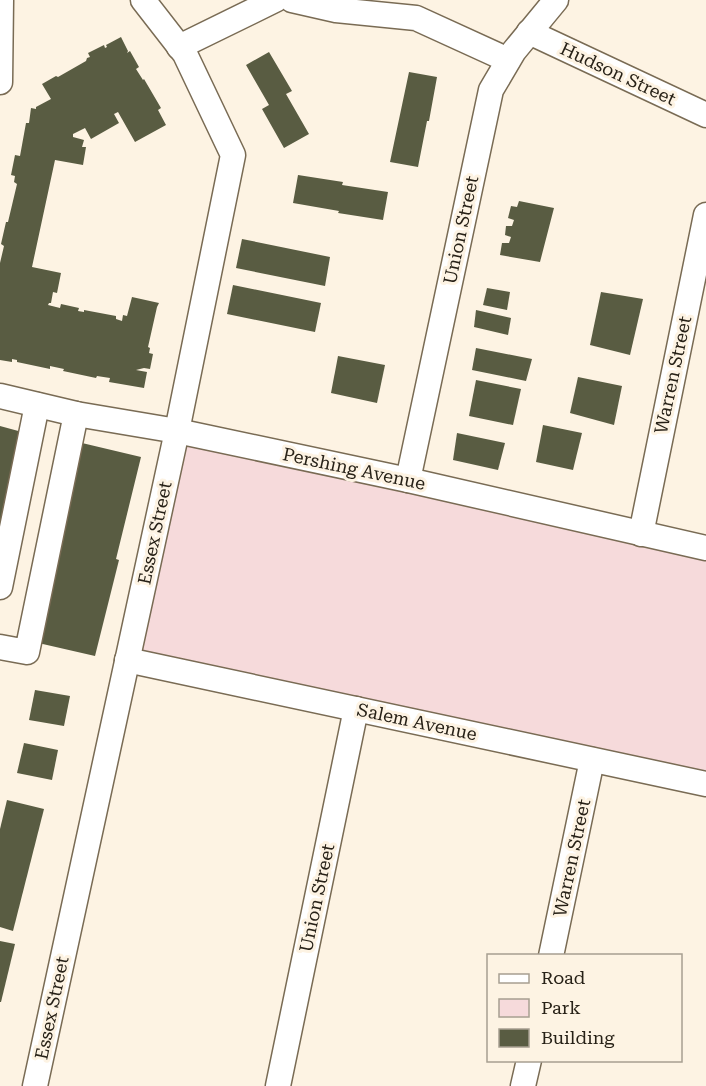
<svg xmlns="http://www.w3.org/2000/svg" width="706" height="1086" viewBox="0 0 706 1086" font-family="'Roboto Serif',serif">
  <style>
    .green { fill: #f6dadb }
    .building { fill: #595c42 }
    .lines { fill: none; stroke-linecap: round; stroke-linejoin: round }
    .minor-casing { stroke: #796b54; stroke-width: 27 }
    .minor { stroke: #fff; stroke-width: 24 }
    .labels { text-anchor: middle; stroke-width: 6; stroke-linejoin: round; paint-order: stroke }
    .street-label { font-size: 18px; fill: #272117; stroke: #fdf3e3 }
  </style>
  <rect width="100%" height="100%" fill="#fdf3e3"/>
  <path class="green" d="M189,434L706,546V789L130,664Z"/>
  <g class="building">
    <path d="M121,37L128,51L127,53L130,51L139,67L136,69L143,80L144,79L161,108L158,110L166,125L135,142L118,112L114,114L119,123L91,139L85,128L73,134V137L84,140L82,147H86L83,165L55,160L32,267L61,273L57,293L53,292L51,303H49L48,305L60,308L61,304L79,308L78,311L84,312V310L116,316V319L122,321L123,315L127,316L132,297L159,303L157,307L148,347L150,348L149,353L153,354L150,369L144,368L136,370L147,372L144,388L109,382L110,378L97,376L96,378L63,371L64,369L50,366V369L17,362V360L12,359V362L0,360V263L4,246L1,244L6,222H8L17,184L14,182L15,176L11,175L15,155L20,156L26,123H29L31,108L36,109V107L51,99L42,84L56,76L58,77L86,61L87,58L90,57L88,53L104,45L105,48L107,47L106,45Z"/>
    <path d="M269,52L292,91L286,94L309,134L284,148L262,109L269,105L246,65Z"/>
    <path d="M409,72L437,77L429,121H427L418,167L390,162Z"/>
    <path d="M298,175L343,182L342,185L388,192L383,220L338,213L339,211L293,203Z"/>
    <path d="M519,201L554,208L540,262L500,255L502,243H509L511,237L505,235L506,226H512L514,220L508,218L511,206L517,207Z"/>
    <path d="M242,239L330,257L325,286L236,268Z"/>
    <path d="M233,285L321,303L315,332L227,314Z"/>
    <path d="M487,288L510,292L507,310L483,305Z"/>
    <path d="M601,292L643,299L630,355L590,345Z"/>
    <path d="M476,310L511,318L508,335L474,327Z"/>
    <path d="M476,348L532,359L526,381L472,370Z"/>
    <path d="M338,356L385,365L377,403L331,393Z"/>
    <path d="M578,377L622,386L614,425L570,413Z"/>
    <path d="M476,380L521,389L513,425L469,416Z"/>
    <path d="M543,425L582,433L573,470L536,462Z"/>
    <path d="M0,426L22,432L1,519H0Z"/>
    <path d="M457,433L505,443L498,470L453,460Z"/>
    <path d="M82,443L141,457L116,559L119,560L95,656L34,642Z"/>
    <path d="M35,690L70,696L64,726L29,720Z"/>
    <path d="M24,743L58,750L52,780L17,773Z"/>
    <path d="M7,800L44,809L13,931L0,927V829Z"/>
    <path d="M0,941L15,944L1,1002H0Z"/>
  </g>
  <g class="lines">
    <g class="minor-casing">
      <g id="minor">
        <path d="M292,0L336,10L416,18L508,60"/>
        <path d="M529,32L706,115"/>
        <path d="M179,47L275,0"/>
        <path d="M0,82L1,0"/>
        <path d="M0,396L76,414L177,431L408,480L706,548"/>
        <path d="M408,480L491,90L514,51L556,0"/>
        <path d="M641,534L706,215"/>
        <path d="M0,587L37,405"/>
        <path d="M0,647L27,652L76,414"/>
        <path d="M127,660L706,784"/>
        <path d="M551,956L592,760"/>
        <path d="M35,1086L177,431L233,155L185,54L143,0"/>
        <path d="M278,1086L356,709"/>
        <path d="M523,1086L529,1060"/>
      </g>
    </g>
    <use href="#minor" class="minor"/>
  </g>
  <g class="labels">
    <g class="street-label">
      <text transform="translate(618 74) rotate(25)" y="6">Hudson Street</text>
      <text transform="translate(461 230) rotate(-78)" y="6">Union Street</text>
      <text transform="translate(673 375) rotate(-78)" y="6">Warren Street</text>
      <text transform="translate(354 469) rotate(12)" y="6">Pershing Avenue</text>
      <text transform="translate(155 533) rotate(-78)" y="6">Essex Street</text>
      <text transform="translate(417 722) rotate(12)" y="6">Salem Avenue</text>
      <text transform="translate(572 858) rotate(-78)" y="6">Warren Street</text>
      <text transform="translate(317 898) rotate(-78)" y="6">Union Street</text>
      <text transform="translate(52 1008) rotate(-78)" y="6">Essex Street</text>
    </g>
  </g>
  <rect x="487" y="954" width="195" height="108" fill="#fdf3e3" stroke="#a79f91" stroke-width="1.5"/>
  <rect x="499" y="974" width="30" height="9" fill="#ffffff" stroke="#a79f91" stroke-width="1.5"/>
  <text x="541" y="984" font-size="18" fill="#272117">Road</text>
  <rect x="499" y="999" width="30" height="18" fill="#f6dadb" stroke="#a79f91" stroke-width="1.5"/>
  <text x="541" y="1014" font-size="18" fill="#272117">Park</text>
  <rect x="499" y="1029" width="30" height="18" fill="#595c42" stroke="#a79f91" stroke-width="1.5"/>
  <text x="541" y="1044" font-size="18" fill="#272117">Building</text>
</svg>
